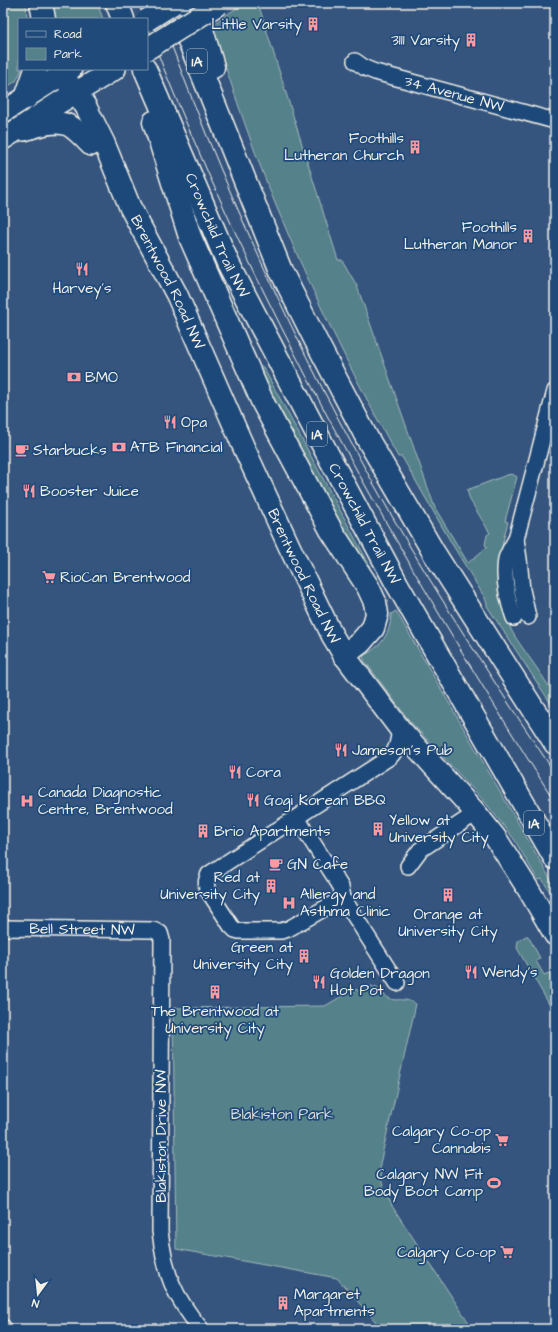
<svg xmlns="http://www.w3.org/2000/svg" width="558" height="1332" viewBox="0 0 558 1332" font-family="'Architects Daughter',sans-serif">
  <style>
    .green { fill: #54818a; stroke: #a4b9b9 }
    .lines { fill: none; stroke-linecap: round; stroke-linejoin: round }
    .street-casing { stroke: #f4f1e8; stroke-width: 18 }
    .secondary-casing { stroke: #f4f1e8; stroke-width: 24 }
    .highway-casing { stroke: #f4f1e8; stroke-width: 25 }
    .street { stroke: #1f4a7a; stroke-width: 15 }
    .secondary { stroke: #1f4a7a; stroke-width: 21 }
    .highway { stroke: #1f4a7a; stroke-width: 22 }
    .tram { stroke: #f4f1e8; stroke-width: 1 }
    .secondary-bridge-casing { stroke: #f4f1e8; stroke-width: 24; stroke-linecap: butt }
    .secondary-bridge { stroke: #1f4a7a; stroke-width: 21 }
    .labels { text-anchor: middle; stroke-width: 3.5; stroke-linejoin: round; paint-order: stroke }
    .shield { fill: #1f4a7a; stroke: #b4bfc7; stroke-width: 1 }
    .shield-label { font-size: 14px; font-weight: bold; fill: #f4f1e8 }
    .poi-label { font-size: 15px; fill: #f4f1e8; stroke: #1f4a7a; text-anchor: start }
    .street-label { font-size: 15px; fill: #f4f1e8; stroke: #1f4a7a }
    .park-label { font-size: 15px; fill: #dce0da; stroke: #1f4a7a }
  </style>
  <rect width="100%" height="100%" fill="#35557f"/>
  <filter id="ink" filterUnits="userSpaceOnUse"><feTurbulence type="fractalNoise" baseFrequency=".025" numOctaves="2"/><feDisplacementMap in="SourceGraphic" scale="8" xChannelSelector="R" yChannelSelector="G"/><feConvolveMatrix kernelMatrix="1 2 1 2 8 2 1 2 1" color-interpolation-filters="sRGB"/></filter>
  <g filter="url(#ink)">
    <g class="green">
      <path d="M3,3H26L27,19H19V69H22L16,81L3,90Z"/>
      <path d="M52,3H97L103,19H55Z"/>
      <path d="M244,3H258L338,260H342L357,286L435,508L468,563L487,547L485,545L487,535L490,533L470,500L467,490L507,475L512,474L517,477L505,521L508,522C495,567 493,608 522,647C531,660 540,672 548,685C550,688 554,692 555,695C556,699 555,706 555,710L487,606V604L485,598L452,544L402,457H398C357,383 319,307 286,229C257,163 234,94 212,25Z"/>
      <path d="M259,367H263L370,566L365,568L358,559L255,369Z"/>
      <path d="M396,611L555,887V900L542,879L538,880L514,839L485,802L408,719L364,660L363,656C380,647 391,635 391,614Z"/>
      <path d="M526,936H528L540,958L536,961L544,975L549,973L555,983V1008L549,1004L517,948L518,941Z"/>
      <path d="M370,986C380,986 382,996 391,999C395,1001 399,999 404,1000C408,1000 412,1002 416,1004L380,1164L382,1183L392,1206L473,1329H382L337,1278L176,1249L173,1008L325,1006L354,989L360,991Z"/>
    </g>
    <g class="lines">
      <g class="street-casing">
        <g id="street">
          <path id="s1" d="M355,61L365,68L375,72L555,121"/>
          <path d="M516,539L519,559L522,590L528,617"/>
          <path d="M514,618C507,599 503,579 506,559C508,552 513,545 516,539L555,391"/>
          <path d="M297,818L341,887L343,898L397,983"/>
          <path d="M408,866L420,850L476,813"/>
          <path d="M343,898L288,929L281,931H239L235,930L231,926L207,889C206,882 206,879 209,874L390,757C398,749 398,740 400,729"/>
          <path id="s2" d="M3,928L153,930L160,933L162,940L160,1231C165,1274 173,1295 201,1329"/>
          <path d="M3,1327L4,1329"/>
        </g>
      </g>
      <g class="secondary-casing">
        <g id="secondary">
          <path id="s3" d="M61,75L76,92L86,107L104,143L130,207L177,295L244,448L290,548L332,635L344,655L400,729L476,813L495,837L530,892L555,935"/>
          <path d="M3,112L71,69"/>
          <path d="M24,130C37,126 57,119 70,126C78,131 85,139 91,145"/>
          <path d="M3,139L57,104L115,69"/>
        </g>
      </g>
      <g class="highway-casing">
        <g id="highway">
          <path d="M41,3L44,19"/>
          <path d="M117,3L123,19"/>
          <path d="M174,3L281,271L315,339L367,438L434,553L555,743"/>
          <path d="M194,3L213,67"/>
          <path d="M59,69L61,75"/>
          <path id="s4" d="M145,69L228,263L327,453L397,584L555,858"/>
          <path d="M26,98L36,69"/>
          <path d="M154,122L190,237L263,403L331,530L368,587L375,602L377,614L373,628L360,643L344,655"/>
        </g>
      </g>
      <use href="#street" class="street"/>
      <use href="#secondary" class="secondary"/>
      <use href="#highway" class="highway"/>
      <g class="tram">
        <path d="M138,3L144,19"/>
        <path d="M156,3C219,178 296,349 389,511C441,601 497,687 555,773"/>
        <path d="M147,26C252,299 398,555 555,802"/>
      </g>
      <g class="secondary-bridge-casing">
        <g id="secondary-bridge">
          <path d="M147,20L174,3"/>
          <path d="M147,49L220,3"/>
        </g>
      </g>
      <use href="#secondary-bridge" class="secondary-bridge"/>
    </g>
  </g>
  <defs>
    <g id="building-bare" transform="scale(1.08)"><path d="M-4-6H4V6H1V3H-1V6H-4ZM-2.5-4.3h1.7v1.8h-1.7ZM.8-4.3h1.7v1.8H.8ZM-2.5-1h1.7V.8h-1.7ZM.8-1h1.7V.8H.8Z" fill="#ff9aa2" stroke="#1f4a7a" stroke-width="2.5" paint-order="stroke"/></g>
    <g id="restaurant-bare" transform="scale(1.08)"><path d="M-5-6h1v4h1v-4h1v4h1v-4h1v5L-1.5 .5V6h-2V.5L-5-1ZM5-6V6H3V1.5H1.5Q1.5-4 5-6Z" fill="#ff9aa2" stroke="#1f4a7a" stroke-width="2.5" paint-order="stroke"/></g>
    <g id="bank-bare" transform="scale(1.08)"><path d="M-6-4H6V4H-6ZM0-2.3a2.3 2.3 0 1 0 0 4.6a2.3 2.3 0 1 0 0-4.6Z" fill="#ff9aa2" stroke="#1f4a7a" stroke-width="2.5" paint-order="stroke"/></g>
    <g id="cafe-bare" transform="scale(1.08)"><path d="M-5.5-4.5H6V0H3Q3 3.5 0 3.5H-2.5Q-5.5 3.5-5.5 0ZM3-3.2v2h1.7v-2ZM-6 4.5H4V6H-6Z" fill="#ff9aa2" stroke="#1f4a7a" stroke-width="2.5" paint-order="stroke"/></g>
    <g id="supermarket-bare" transform="scale(1.08)"><path d="M-6-5.5h2.5l.6 2H6L4.5 2H-2.5L-4.4-4H-6ZM-1.5 3.2a1.3 1.3 0 1 0 .1 0ZM3 3.2a1.3 1.3 0 1 0 .1 0Z" fill="#ff9aa2" stroke="#1f4a7a" stroke-width="2.5" paint-order="stroke"/></g>
    <g id="hospital-bare" transform="scale(1.08)"><path d="M-5-5h3v3.5h4V-5h3V5h-3V1.5h-4V5h-3Z" fill="#ff9aa2" stroke="#1f4a7a" stroke-width="2.5" paint-order="stroke"/></g>
    <g id="stadium-bare" transform="scale(1.08)"><path d="M0-5a6.5 5 0 1 0 0 10a6.5 5 0 1 0 0-10ZM-3.5-1.8h7v3.6h-7Z" fill="#ff9aa2" stroke="#1f4a7a" stroke-width="2.5" paint-order="stroke"/></g>
  </defs>
  <g fill-rule="evenodd">
    <use href="#building-bare" x="313" y="24"/>
    <use href="#building-bare" x="471" y="40"/>
    <use href="#building-bare" x="415" y="147"/>
    <use href="#building-bare" x="528" y="236"/>
    <use href="#restaurant-bare" x="82" y="269"/>
    <use href="#bank-bare" x="74" y="377"/>
    <use href="#restaurant-bare" x="170" y="422"/>
    <use href="#bank-bare" x="119" y="447"/>
    <use href="#cafe-bare" x="22" y="450"/>
    <use href="#restaurant-bare" x="29" y="491"/>
    <use href="#supermarket-bare" x="49" y="577"/>
    <use href="#restaurant-bare" x="341" y="750"/>
    <use href="#restaurant-bare" x="235" y="772"/>
    <use href="#restaurant-bare" x="253" y="800"/>
    <use href="#hospital-bare" x="27" y="801"/>
    <use href="#building-bare" x="378" y="829"/>
    <use href="#building-bare" x="203" y="831"/>
    <use href="#cafe-bare" x="276" y="864"/>
    <use href="#building-bare" x="271" y="886"/>
    <use href="#building-bare" x="448" y="895"/>
    <use href="#hospital-bare" x="289" y="903"/>
    <use href="#building-bare" x="304" y="956"/>
    <use href="#restaurant-bare" x="471" y="972"/>
    <use href="#restaurant-bare" x="319" y="982"/>
    <use href="#building-bare" x="215" y="992"/>
    <use href="#supermarket-bare" x="502" y="1140"/>
    <use href="#stadium-bare" x="494" y="1183"/>
    <use href="#supermarket-bare" x="507" y="1252"/>
    <use href="#building-bare" x="283" y="1303"/>
  </g>
  <g class="labels">
    <g class="shield">
      <rect x="187" y="49" width="20" height="24" rx="3"/>
      <rect x="307" y="422" width="20" height="24" rx="3"/>
      <rect x="524" y="811" width="20" height="24" rx="3"/>
    </g>
    <g class="shield-label">
      <text x="197" y="66">1A</text>
      <text x="317" y="439">1A</text>
      <text x="534" y="828">1A</text>
    </g>
    <g class="poi-label">
      <text x="302" y="29" text-anchor="end">Little Varsity</text>
      <text x="460" y="45" text-anchor="end">3111 Varsity</text>
      <text x="404" y="143" text-anchor="end">Foothills<tspan x="404" dy="17">Lutheran Church</tspan></text>
      <text x="517" y="232" text-anchor="end">Foothills<tspan x="517" dy="17">Lutheran Manor</tspan></text>
      <text x="82" y="293" text-anchor="middle">Harvey's</text>
      <text x="85" y="382">BMO</text>
      <text x="181" y="427">Opa</text>
      <text x="130" y="452">ATB Financial</text>
      <text x="33" y="455">Starbucks</text>
      <text x="40" y="496">Booster Juice</text>
      <text x="60" y="582">RioCan Brentwood</text>
      <text x="352" y="755">Jameson's Pub</text>
      <text x="246" y="777">Cora</text>
      <text x="38" y="797">Canada Diagnostic<tspan x="38" dy="17">Centre, Brentwood</tspan></text>
      <text x="264" y="805">Gogi Korean BBQ</text>
      <text x="389" y="825">Yellow at<tspan x="389" dy="17">University City</tspan></text>
      <text x="214" y="836">Brio Apartments</text>
      <text x="287" y="869">GN Cafe</text>
      <text x="260" y="882" text-anchor="end">Red at<tspan x="260" dy="17">University City</tspan></text>
      <text x="300" y="899">Allergy and<tspan x="300" dy="17">Asthma Clinic</tspan></text>
      <text x="448" y="919" text-anchor="middle">Orange at<tspan x="448" dy="17">University City</tspan></text>
      <text x="293" y="952" text-anchor="end">Green at<tspan x="293" dy="17">University City</tspan></text>
      <text x="482" y="977">Wendy's</text>
      <text x="330" y="978">Golden Dragon<tspan x="330" dy="17">Hot Pot</tspan></text>
      <text x="215" y="1016" text-anchor="middle">The Brentwood at<tspan x="215" dy="17">University City</tspan></text>
      <text x="491" y="1136" text-anchor="end">Calgary Co-op<tspan x="491" dy="17">Cannabis</tspan></text>
      <text x="483" y="1179" text-anchor="end">Calgary NW Fit<tspan x="483" dy="17">Body Boot Camp</tspan></text>
      <text x="496" y="1257" text-anchor="end">Calgary Co-op</text>
      <text x="294" y="1299">Margaret<tspan x="294" dy="17">Apartments</tspan></text>
    </g>
    <g class="street-label">
      <text dy="5" stroke="none"><textPath href="#s1" startOffset="105">34 Avenue NW</textPath></text>
      <text dy="5" stroke="none"><textPath href="#s4" startOffset="181">Crowchild Trail NW</textPath></text>
      <text dy="5" stroke="none"><textPath href="#s3" startOffset="234">Brentwood Road NW</textPath></text>
      <text dy="5" stroke="none"><textPath href="#s4" startOffset="505">Crowchild Trail NW</textPath></text>
      <text dy="5" stroke="none"><textPath href="#s3" startOffset="558">Brentwood Road NW</textPath></text>
      <text dy="5" stroke="none"><textPath href="#s2" startOffset="79">Bell Street NW</textPath></text>
      <text transform="translate(161 1136) rotate(-90)" y="5">Blakiston Drive NW</text>
    </g>
    <g class="park-label">
      <text x="282" y="1119">Blakiston Park</text>
    </g>
  </g>
  <rect width="558" height="1332" fill="none" stroke="#1f4a7a" stroke-width="16"/>
  <rect x="8" y="8" width="542" height="1316" fill="none" stroke="#f4f1e8" stroke-width="1.5" filter="url(#ink)"/>
  <rect x="18" y="18" width="130" height="52" fill="#1f4a7a" stroke="#748da6"/>
  <rect x="26" y="31" width="20" height="6" fill="#1f4a7a" stroke="#748da6"/>
  <text x="54" y="38" font-size="12" fill="#f4f1e8">Road</text>
  <rect x="26" y="48" width="20" height="12" fill="#54818a" stroke="#748da6"/>
  <text x="54" y="58" font-size="12" fill="#f4f1e8">Park</text>
  <g transform="translate(38 1294) rotate(195)" stroke="#1f4a7a" stroke-width="3" paint-order="stroke">
  <path d="M0-3L7 15L0 10L-7 15Z" fill="#f4f1e8"/>
  <text y="-6" font-size="11" font-weight="bold" text-anchor="middle" fill="#f4f1e8">N</text>
  </g>
</svg>
